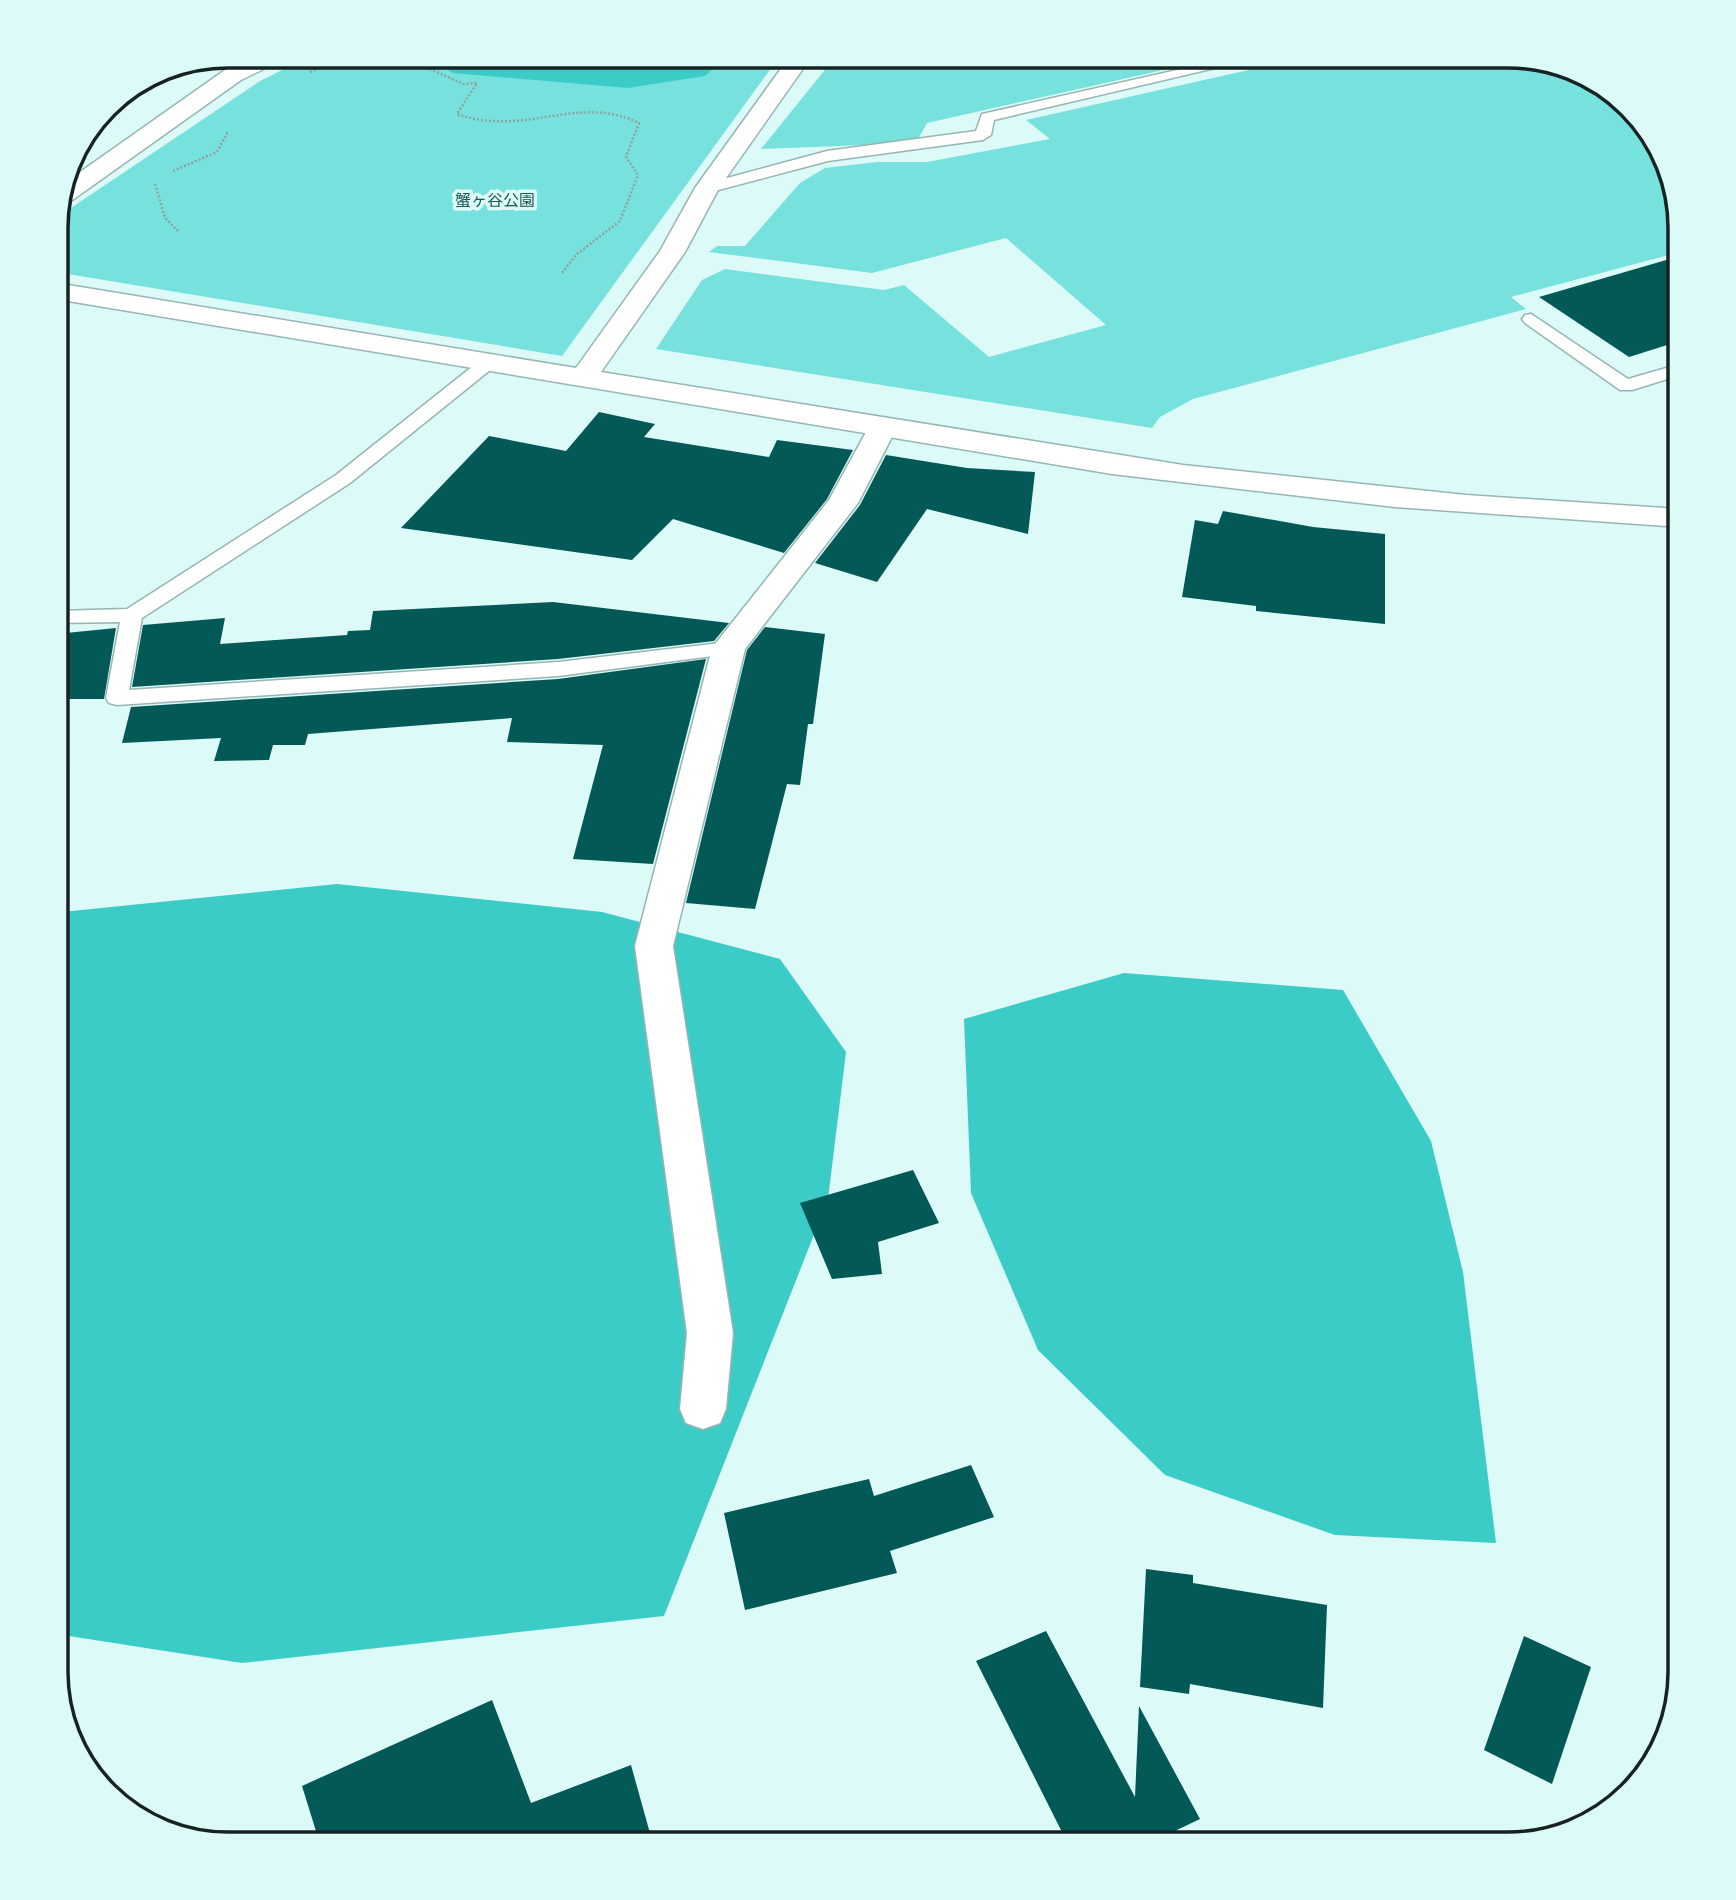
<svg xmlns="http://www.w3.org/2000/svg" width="1736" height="1900" viewBox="0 0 1736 1900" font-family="'Archivo Narrow','Noto Sans JP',sans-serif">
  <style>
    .green { fill: #77e2dd }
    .forest { fill: #3cccc7 }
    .building { fill: #025956 }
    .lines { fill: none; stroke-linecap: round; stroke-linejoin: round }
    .lane-casing { stroke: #97b5b3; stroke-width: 3 }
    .street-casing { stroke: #97b5b3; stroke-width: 3 }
    .secondary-casing { stroke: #97b5b3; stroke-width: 3 }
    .path { stroke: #8ca3a1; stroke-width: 2.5; stroke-dasharray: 2 2; stroke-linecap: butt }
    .lane { fill: #fff; fill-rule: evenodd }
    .street { fill: #fff; fill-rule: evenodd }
    .secondary { fill: #fff; fill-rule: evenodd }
    .labels { text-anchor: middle; stroke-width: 7; stroke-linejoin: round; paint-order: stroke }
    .far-park-label { font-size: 16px; fill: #205a58; stroke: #dbfaf8 }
    .rim { fill: none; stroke: #172322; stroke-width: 3.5 }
  </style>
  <rect width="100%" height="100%" fill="#dbfaf8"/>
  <g class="green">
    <path d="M310,56H780L562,356L56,272V218L260,81Z"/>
    <path d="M836,56H1226L927,123L916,143L761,149Z"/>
    <path d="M1311,56H1341L1355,65L1397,56H1519L1584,74L1644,123L1671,172L1680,228V252L1511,297L1526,309L1193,399L1160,417L1152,428L656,349L702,280L725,269L884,290L904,285L989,357L1106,325L1006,238L872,273L709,252L717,246H745L800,183L825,168L877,162H927L1050,139L1026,120Z"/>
  </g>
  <g class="forest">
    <path d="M437,56H727L705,76L628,88L453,73L432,61Z"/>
    <path d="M337,884L602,912L780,959L846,1052L828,1199L664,1616L242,1663L56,1634V960L62,912Z"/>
    <path d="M1124,973L1343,990L1431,1141L1463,1272L1496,1543L1335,1535L1165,1475L1038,1350L971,1193L964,1019Z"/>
  </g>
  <g class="building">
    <path d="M1680,256V341L1629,357L1539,297Z"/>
    <path d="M599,412L655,424L644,437L769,457L777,440L853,450L827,499L784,553L673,519L632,560L401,528L489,436L566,451Z"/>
    <path d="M886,455L967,468L1035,472L1028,534L927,509L877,582L815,563L860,505Z"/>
    <path d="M1223,511L1313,527L1385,534V624L1256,611V606L1182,597L1195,520L1218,524Z"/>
    <path d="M553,602L729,623L714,641L558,659L132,687L143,625L225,618L220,644L347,635L348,631L370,630L373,611Z"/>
    <path d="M765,627L825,634L813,724H808L800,785L787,784L755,909L686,903L747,650Z"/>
    <path d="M116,628L104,699H56V634Z"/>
    <path d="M706,659L653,864L573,859L603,745L507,742L512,718L308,734L305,745H273L269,760L214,761L221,738L122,743L131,707L558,679Z"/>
    <path d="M913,1170L939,1223L878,1242L882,1274L832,1279L800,1203Z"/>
    <path d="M971,1465L994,1517L890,1551L897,1573L745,1610L724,1513L869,1479L874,1496Z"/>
    <path d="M1146,1569L1193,1575V1583L1327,1605L1323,1708L1190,1684L1189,1694L1140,1687Z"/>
    <path d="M1046,1631L1135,1797L1139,1706L1200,1819L1158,1839L1161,1844H1068L976,1661Z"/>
    <path d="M1524,1636L1591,1667L1552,1784L1484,1750Z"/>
    <path d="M492,1700L531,1803L631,1765L653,1844H320L302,1786Z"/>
  </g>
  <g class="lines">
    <g class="lane-casing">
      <g id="lane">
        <path d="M1239,56H1266L994,120L991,135L983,140L828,161L707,193L699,188L701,185L827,151L976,131L982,114Z"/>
        <path d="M1531,314L1628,379L1680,364V375L1632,390H1620L1525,323L1522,319L1525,315Z"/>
        <path d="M489,357L498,362L495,366L350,483L142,618L129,690L558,662L729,642L740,648L736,653L558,676L117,705L109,703L106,698L120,622L56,623V611L127,609L336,475L483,358Z"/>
      </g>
    </g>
    <g class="street-casing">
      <g id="street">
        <path d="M254,56H283L280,61L241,80L71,201L60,203L66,182L225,70Z"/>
        <path d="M881,420L891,423L896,429L858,503L745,649L673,946L733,1333L726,1409L720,1423L703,1429L686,1423L680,1409L687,1333L635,946L712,648L829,500L871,423Z"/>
      </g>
    </g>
    <g class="secondary-casing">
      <path id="secondary" d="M790,56H812L719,188L685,252L601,372L1183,465L1466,495L1680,509V527L1395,507L1112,474L56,299V283L576,368L660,251L695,188Z"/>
    </g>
    <g class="path">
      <path d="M429,56L417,63L463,84L477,83L457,114C525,138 578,93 639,123L626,157L638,175L620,221L577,254L562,273"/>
      <path d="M310,72L352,56"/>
      <path d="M173,171L217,152L228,131"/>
      <path d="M155,184L165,218L178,231"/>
    </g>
    <use href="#lane" class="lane"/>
    <use href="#street" class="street"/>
    <use href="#secondary" class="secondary"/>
  </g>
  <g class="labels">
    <g class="far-park-label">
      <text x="495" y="206">蟹ヶ谷公園</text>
    </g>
  </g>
  <path d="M0 0H1736V1900H0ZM228 68H1508A160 160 0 0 1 1668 228V1672A160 160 0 0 1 1508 1832H228A160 160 0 0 1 68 1672V228A160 160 0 0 1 228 68Z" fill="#dbfaf8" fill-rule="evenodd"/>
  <path class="rim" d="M228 68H1508A160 160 0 0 1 1668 228V1672A160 160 0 0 1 1508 1832H228A160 160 0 0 1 68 1672V228A160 160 0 0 1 228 68Z"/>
</svg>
